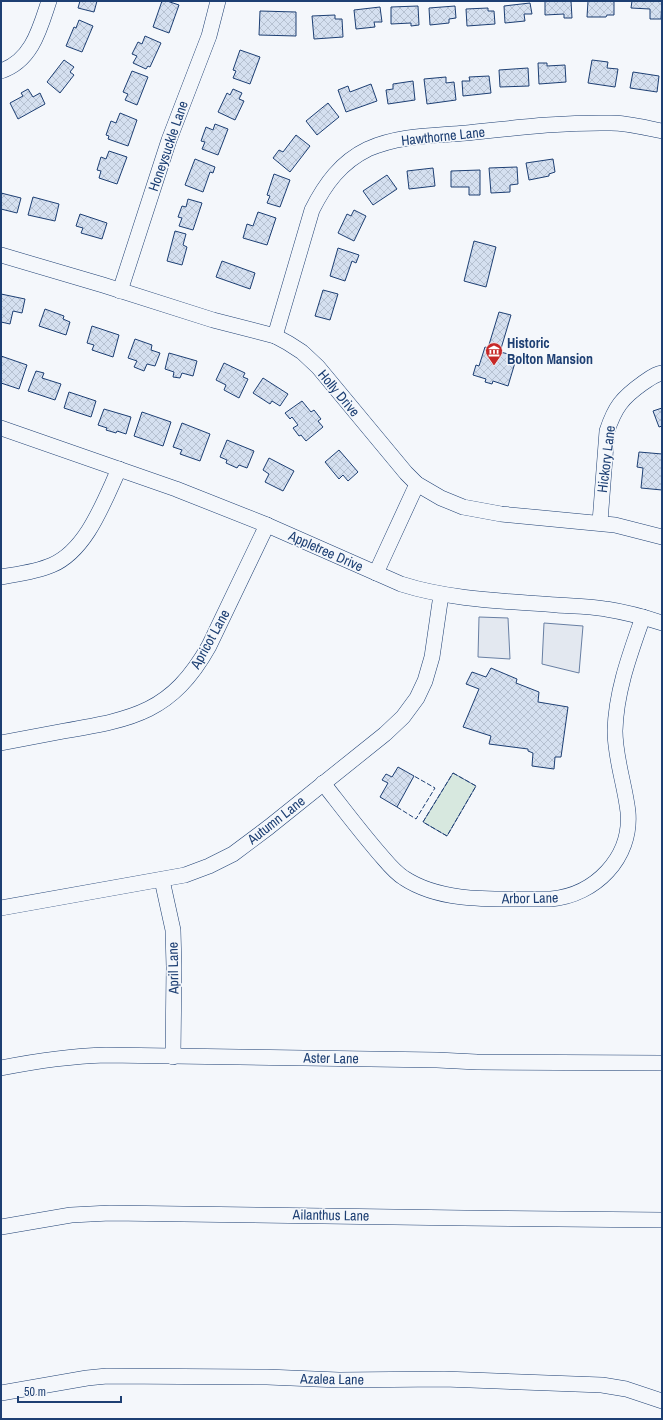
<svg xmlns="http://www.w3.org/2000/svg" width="663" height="1420" viewBox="0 0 663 1420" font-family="'Archivo Narrow',sans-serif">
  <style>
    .green { fill: #d7e8df; stroke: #687fa3 }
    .parking { fill: #e3e8f0; stroke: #687fa3 }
    .building { fill: url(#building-cross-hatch); stroke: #1d3f73 }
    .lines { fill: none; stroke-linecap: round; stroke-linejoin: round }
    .minor-casing { stroke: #1d3f73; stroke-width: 16 }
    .minor { stroke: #f4f7fb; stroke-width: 15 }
    .fence { stroke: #1d3f73; stroke-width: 1; stroke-dasharray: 5 2; stroke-linecap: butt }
    .labels { text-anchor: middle; stroke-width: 3; stroke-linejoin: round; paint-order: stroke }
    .street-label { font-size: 14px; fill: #1d3f73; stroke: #f4f7fb }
    .poi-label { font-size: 14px; font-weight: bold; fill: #1d3f73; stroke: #f4f7fb; text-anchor: start }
  </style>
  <defs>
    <pattern id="building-cross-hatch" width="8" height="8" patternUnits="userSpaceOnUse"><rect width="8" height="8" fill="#d5e0f0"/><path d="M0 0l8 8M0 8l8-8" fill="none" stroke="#b6c1d1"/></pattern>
  </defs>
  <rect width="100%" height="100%" fill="#f4f7fb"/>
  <path class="green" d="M453,773L476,786L447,836L423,822Z"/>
  <g class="parking">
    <path d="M479,617L508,618L510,659L478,657Z"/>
    <path d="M544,623L583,626L579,673L542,664Z"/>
  </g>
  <g class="building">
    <path d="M80,1H97L94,12L78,8Z"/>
    <path d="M162,1H167L179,5L169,33L153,27Z"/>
    <path d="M545,1H571L572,18H564V14L545,15Z"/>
    <path d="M588,1H614V15H607L606,17H587Z"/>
    <path d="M632,1H662L661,19H650V9L631,8Z"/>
    <path d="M530,3L532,14H524L525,21L505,23L504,6Z"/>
    <path d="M418,6L419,25L411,26V23L391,24V7Z"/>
    <path d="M455,6L456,18L449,19V23L430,25L429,8Z"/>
    <path d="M380,7L382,22H374L375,27L356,29L354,10Z"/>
    <path d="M488,8V11H494L495,24L467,26L466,9Z"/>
    <path d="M260,11L296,12V36L259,35Z"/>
    <path d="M335,15V19H342L343,37L314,39L312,16Z"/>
    <path d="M79,20L93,26L82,52L66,46L74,27L76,28Z"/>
    <path d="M145,36L161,43L150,67L148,66L146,69L133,63L137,56L132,54L138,42L142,44Z"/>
    <path d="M240,50L260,57L250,84L233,78L236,71L233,70Z"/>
    <path d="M64,60L74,67L70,72L74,75L60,93L47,82Z"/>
    <path d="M592,60L608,62L607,68L618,69L615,87L588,83Z"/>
    <path d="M538,63H547V66L565,65L566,82L539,84Z"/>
    <path d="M528,68L529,86L500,87L499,70Z"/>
    <path d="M132,71L148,77L137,105L125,100L128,94L123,92Z"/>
    <path d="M633,72L659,76L657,92L630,88Z"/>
    <path d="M489,76L491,93L463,96L462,81H470L469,77Z"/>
    <path d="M446,77V83L454,82L456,100L427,104L424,79Z"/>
    <path d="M413,81L415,100L388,104L386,90L393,89V84Z"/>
    <path d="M371,84L377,101L346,112L338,90L348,86L350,92Z"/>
    <path d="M28,89L33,97L40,93L45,104L18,119L10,103L23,96L21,93Z"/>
    <path d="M233,89L242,93L239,99L244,101L235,120L218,112L227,93L230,95Z"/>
    <path d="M328,103L339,117L317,135L306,121Z"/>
    <path d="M120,113L137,120L128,146L108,139L109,136L106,135L111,121L116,123Z"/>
    <path d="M215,124L228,129L218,155L202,149L205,142L201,141L206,127L213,130Z"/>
    <path d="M296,135L310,146L290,172L273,158L279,150L283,152Z"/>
    <path d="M109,151L127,157L117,184L99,178L101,171L97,170L101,157L106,159Z"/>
    <path d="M195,159L215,167L213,173L210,172L203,192L185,185Z"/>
    <path d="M553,159L555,172L549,174V176L529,180L526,163Z"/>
    <path d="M517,167L518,184L510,185V192L491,193L489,168Z"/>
    <path d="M433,168L435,186L409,189L407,171Z"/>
    <path d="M480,170V195H469V187H451V171Z"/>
    <path d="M274,174L290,180L280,207L267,203L270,196L267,195Z"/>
    <path d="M387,175L397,189L373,205L363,191Z"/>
    <path d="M1,193L21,198L17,213L1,209Z"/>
    <path d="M33,197L59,204L55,221L28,215Z"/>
    <path d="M188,199L202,203L193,230L179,226L182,218L178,217L182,206L186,207Z"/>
    <path d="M354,210L366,216L354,241L338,233L347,214L351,216Z"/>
    <path d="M258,212L276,218L267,245L243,238L247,224L253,226Z"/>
    <path d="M80,214L107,223L102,239L81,233L83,228L76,226Z"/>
    <path d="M175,231L186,234L183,245L187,247L182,265L167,261Z"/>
    <path d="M474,241L496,247L486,287L464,281Z"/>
    <path d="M338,248L359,255L356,263L352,261L345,281L330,276Z"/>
    <path d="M222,261L255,273L250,289L216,277Z"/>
    <path d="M323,290L338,294L330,320L315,316Z"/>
    <path d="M1,294L25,299L22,313L13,311L10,324L1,322Z"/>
    <path d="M45,309L64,316L63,319L70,322L66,335L39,326Z"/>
    <path d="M499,312L511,315L500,352L517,356L508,386L493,381L492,384L485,382L486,379L473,375L476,365L479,366L485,347L488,348Z"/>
    <path d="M92,326L119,335L113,357L92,350L94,345L87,343Z"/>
    <path d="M135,339L152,345L151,350L160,353L155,366L147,364L144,371L134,367L137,361L128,358Z"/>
    <path d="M169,353L197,361L193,376L182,373L180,378L173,377L174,372L165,369Z"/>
    <path d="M1,356L27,365L19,389L1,383Z"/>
    <path d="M224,363L245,373L243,377L248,379L239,398L224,390L226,385L216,380Z"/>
    <path d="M36,371L44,373L42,378L61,384L55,400L28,391Z"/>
    <path d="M263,378L288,394L280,406L272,401L270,404L253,393Z"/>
    <path d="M69,392L96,401L91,417L64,408Z"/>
    <path d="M302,401L311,412L314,410L321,419L318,421L323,427L306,441L301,435L299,436L293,428L298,425L292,417L290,419L285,413Z"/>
    <path d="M662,408V426L659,427L653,411Z"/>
    <path d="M104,409L131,417L126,434L117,431L116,433L106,430L107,428L98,425Z"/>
    <path d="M142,412L171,422L163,446L134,436Z"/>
    <path d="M182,423L210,434L200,461L180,454L182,450L173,447Z"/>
    <path d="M227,440L254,451L247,468L239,465L237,468L226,463L227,460L220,457Z"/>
    <path d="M339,450L358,472L348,481L343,475L339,479L325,462Z"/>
    <path d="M639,452L662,454V490L641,488L643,468L637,467Z"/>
    <path d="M269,458L294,471L283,491L265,482L269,474L263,470Z"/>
    <path d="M491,668L517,679L516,683L539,692L538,702L568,707L561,757H555L554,769L532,766L533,753L528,751V749L489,744L491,736L463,727L479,689L466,684L472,672L486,677Z"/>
    <path d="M398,767L414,776L397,807L380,797L388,783L382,780L386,774L392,777Z"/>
  </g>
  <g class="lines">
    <g class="minor-casing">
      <g id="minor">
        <path d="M1,71C32,61 40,28 49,1"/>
        <path d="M1,255L103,285L213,320L275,336L288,343L302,352L318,367L406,473L417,484L441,498L463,507L501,514L615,525L662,537"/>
        <path d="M120,291L169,140L209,36L218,1"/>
        <path d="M275,336L312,210C325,184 341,162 368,149C400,135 433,136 466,133C514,128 563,122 611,123C628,123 646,128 662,131"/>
        <path d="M1,428L176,489L267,525L401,584C451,600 505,601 557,605C573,606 590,606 606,609C625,612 644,617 662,623"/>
        <path d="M600,522L607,431C615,407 622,398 643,383C649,379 655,374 662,373"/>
        <path d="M376,573L417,484"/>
        <path d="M1,577C18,574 36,572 52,565C87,550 104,501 119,469"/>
        <path d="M1,743C22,739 43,735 64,731C134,719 172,712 209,646L267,525"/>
        <path d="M323,783C341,806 359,830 378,852C386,861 394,872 404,878C445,905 503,898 551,899C595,895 632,858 628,812C625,785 615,758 615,731C616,691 630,654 643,617"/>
        <path d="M162,880L173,930L174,967L173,1057"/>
        <path d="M1,908L185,875L209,866L233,854L269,827L385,734L403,717L417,698L425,681L432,657L441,595"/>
        <path d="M1,1068C36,1061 70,1056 106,1055L437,1060L477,1062L662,1063"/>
        <path d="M1,1227L71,1215L110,1213L464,1218L662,1220"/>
        <path d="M1,1393L87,1378L107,1376L267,1377L339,1380L444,1379L602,1385L626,1389L662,1401"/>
      </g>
    </g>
    <use href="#minor" class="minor"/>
    <g class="fence">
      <path d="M453,773L476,786L447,836L423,822Z"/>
      <path d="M397,807L416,819L435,788L414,776"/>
    </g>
  </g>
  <defs>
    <g id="museum-pin" transform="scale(0.9)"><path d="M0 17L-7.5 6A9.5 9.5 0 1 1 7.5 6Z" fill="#c62828" stroke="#f4f7fb"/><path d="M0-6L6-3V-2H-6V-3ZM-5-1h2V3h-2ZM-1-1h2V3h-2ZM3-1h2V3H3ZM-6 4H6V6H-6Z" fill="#fff"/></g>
  </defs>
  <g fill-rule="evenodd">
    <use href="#museum-pin" x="494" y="351"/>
  </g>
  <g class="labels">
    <g class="street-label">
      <text transform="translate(443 136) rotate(-6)" y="5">Hawthorne Lane</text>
      <text transform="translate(168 146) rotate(-71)" y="5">Honeysuckle Lane</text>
      <text transform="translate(339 393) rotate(50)" y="5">Holly Drive</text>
      <text transform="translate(606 459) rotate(-83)" y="5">Hickory Lane</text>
      <text transform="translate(326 551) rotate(24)" y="5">Appletree Drive</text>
      <text transform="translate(210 639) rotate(-61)" y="5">Apricot Lane</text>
      <text transform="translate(276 820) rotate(-38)" y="5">Autumn Lane</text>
      <text transform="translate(530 898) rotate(-1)" y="5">Arbor Lane</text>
      <text transform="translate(173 968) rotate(-91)" y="5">April Lane</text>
      <text transform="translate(331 1058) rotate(1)" y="5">Aster Lane</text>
      <text transform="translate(331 1215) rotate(1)" y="5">Ailanthus Lane</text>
      <text transform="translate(332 1379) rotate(1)" y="5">Azalea Lane</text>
    </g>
    <g class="poi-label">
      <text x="507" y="348">Historic<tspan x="507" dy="16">Bolton Mansion</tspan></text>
    </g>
  </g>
  <rect width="663" height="1420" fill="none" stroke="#1d3f73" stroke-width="4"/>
  <path d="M18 1396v6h103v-6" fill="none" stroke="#1d3f73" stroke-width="2"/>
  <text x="24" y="1396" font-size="12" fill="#1d3f73" stroke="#f4f7fb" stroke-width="3" paint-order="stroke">50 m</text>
</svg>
